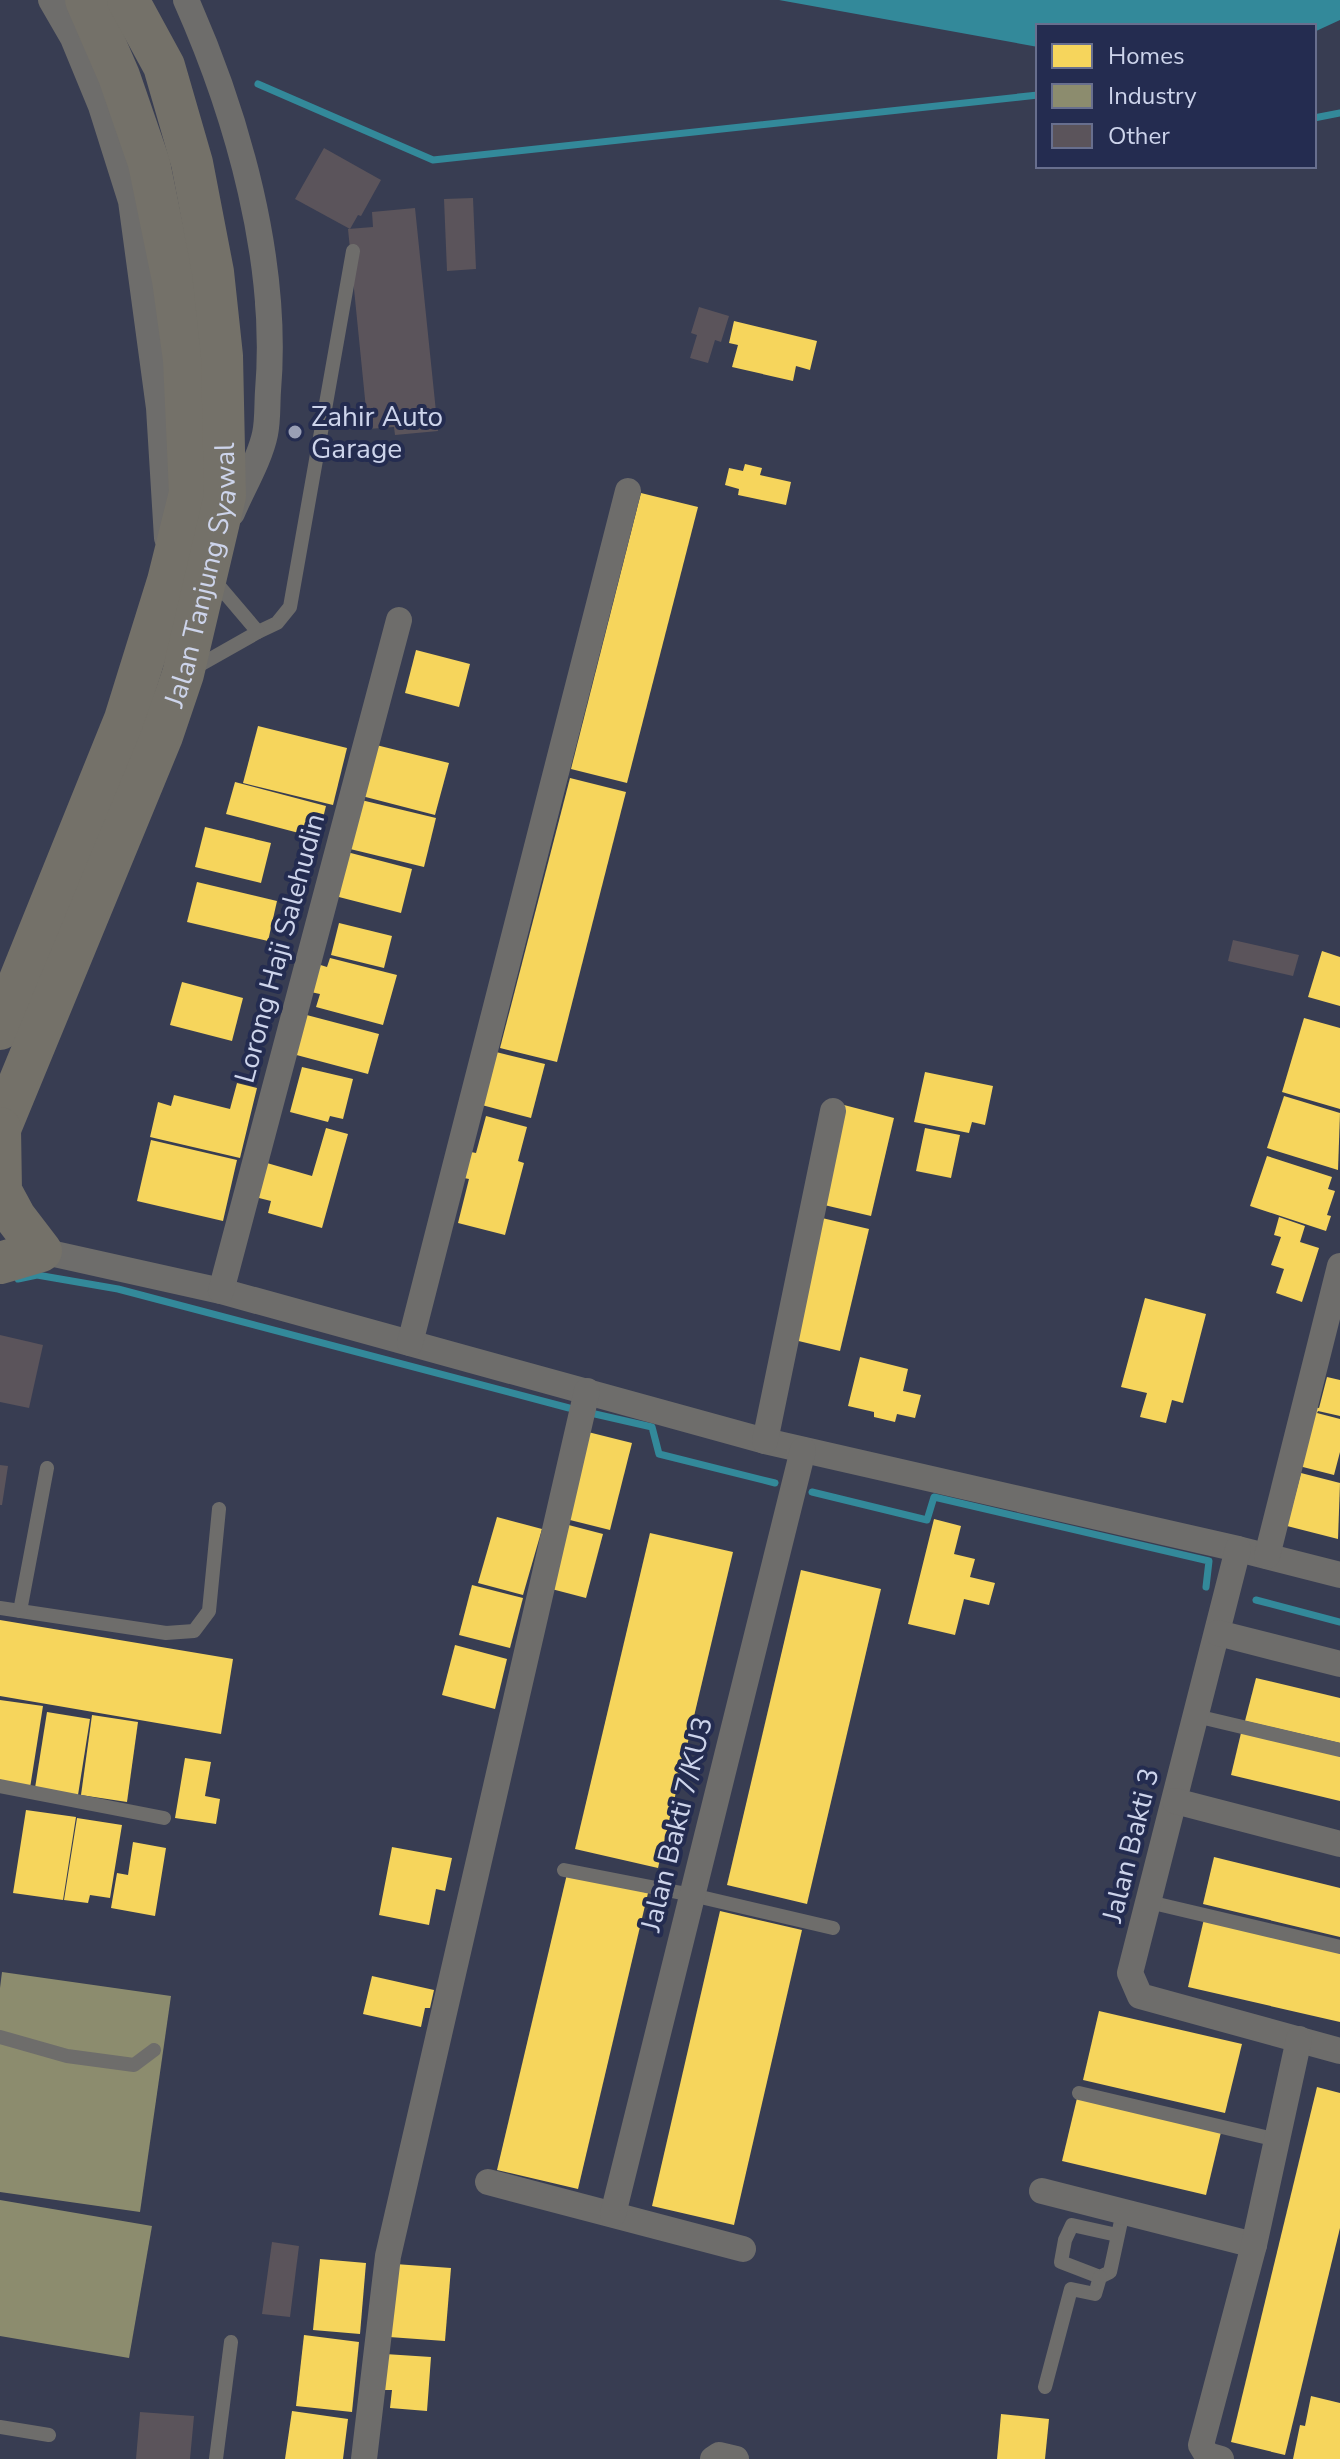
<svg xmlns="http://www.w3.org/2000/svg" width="1340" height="2459" viewBox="0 0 1340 2459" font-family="'Nunito Sans',sans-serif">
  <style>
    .water { fill: #33899a }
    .homes { fill: #f6d55c }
    .industry { fill: #8c8c6e }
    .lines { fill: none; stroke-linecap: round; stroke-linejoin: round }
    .stream { stroke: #33899a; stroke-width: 7 }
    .building { fill: #5b545b }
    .service { stroke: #6e6d6b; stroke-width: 14 }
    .minor { stroke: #6e6d6b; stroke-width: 26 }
    .primary { stroke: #747169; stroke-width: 42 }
    .poi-dot { fill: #999fb5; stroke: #242c50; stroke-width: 3 }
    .labels { text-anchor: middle; stroke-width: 8; stroke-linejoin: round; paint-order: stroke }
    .poi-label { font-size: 28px; fill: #cdd4eb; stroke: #242c50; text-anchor: start }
    .street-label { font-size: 28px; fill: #cdd4eb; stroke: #242c50 }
  </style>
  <rect width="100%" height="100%" fill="#383d52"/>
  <path class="water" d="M779,0H1340V20L1314,32V26H1038V47Z"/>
  <g class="homes">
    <path d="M734,321L817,341L810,370L796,366L793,381L732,367L738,345L729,343Z"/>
    <path d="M745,464L762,468L760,475L791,482L786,505L738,495L739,489L725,485L729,468L743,471Z"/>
    <path d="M641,493L698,507L627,783L571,769Z"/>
    <path d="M416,650L470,664L459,707L405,693Z"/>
    <path d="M258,726L347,748L333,805L243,783Z"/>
    <path d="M372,744L449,763L435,815L358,795Z"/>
    <path d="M570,778L626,792L557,1062L500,1048Z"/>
    <path d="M235,782L326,806L318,838L226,814Z"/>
    <path d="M357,799L436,818L424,867L346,848Z"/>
    <path d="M205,827L271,843L261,883L195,867Z"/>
    <path d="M347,852L412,869L401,913L335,896Z"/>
    <path d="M197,882L277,901L268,941L187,922Z"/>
    <path d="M339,923L392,936L384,968L331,955Z"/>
    <path d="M1322,951L1340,957V1006L1308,997Z"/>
    <path d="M330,958L397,975L383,1025L316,1007L320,994L306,991L314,963L327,967Z"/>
    <path d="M182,982L243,998L232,1041L170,1025Z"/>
    <path d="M299,1013L379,1034L368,1074L289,1053Z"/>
    <path d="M1304,1018L1340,1028V1109L1282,1092Z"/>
    <path d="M492,1051L545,1064L531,1118L478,1104Z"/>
    <path d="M302,1067L353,1079L343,1119L330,1116L328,1122L290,1112Z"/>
    <path d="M925,1072L993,1086L985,1125L972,1122L969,1133L914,1122Z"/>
    <path d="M237,1083L257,1088L240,1158L150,1137L158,1102L171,1106L174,1095L230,1109Z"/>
    <path d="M1284,1096L1340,1113L1338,1170L1267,1148Z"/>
    <path d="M844,1105L894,1118L871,1216L820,1204Z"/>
    <path d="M486,1116L527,1127L518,1161L524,1163L505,1235L458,1223L469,1179L464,1178L471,1152L476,1153Z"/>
    <path d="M326,1128L348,1134L322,1228L268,1213L271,1201L251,1196L260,1161L312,1176Z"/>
    <path d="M925,1128L960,1135L951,1178L916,1171Z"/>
    <path d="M151,1140L237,1160L223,1221L137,1201Z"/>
    <path d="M1267,1156L1332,1177L1328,1189L1335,1191L1327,1215L1331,1216L1326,1231L1250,1206Z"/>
    <path d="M1279,1217L1305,1226L1300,1242L1319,1248L1302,1302L1276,1293L1284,1269L1271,1265L1281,1237L1274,1235Z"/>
    <path d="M822,1218L869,1229L840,1351L782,1337Z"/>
    <path d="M1145,1298L1206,1314L1183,1403L1172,1400L1166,1423L1140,1417L1147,1393L1121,1387Z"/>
    <path d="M860,1357L908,1369L903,1391L921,1395L915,1418L897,1414L895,1422L874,1417V1412L848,1406Z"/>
    <path d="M1327,1377L1340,1380V1416L1318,1411L1317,1413L1340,1419V1452L1334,1475L1299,1466L1306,1405L1319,1408Z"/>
    <path d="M584,1431L632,1443L610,1530L562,1518Z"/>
    <path d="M1301,1473L1340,1483L1338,1539L1287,1526Z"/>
    <path d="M497,1517L542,1529L523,1595L478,1583Z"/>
    <path d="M934,1519L961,1526L954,1554L975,1559L970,1577L995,1583L989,1605L964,1599L955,1635L908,1624Z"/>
    <path d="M561,1523L603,1534L586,1598L544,1587Z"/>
    <path d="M650,1533L733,1552L658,1868L575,1849Z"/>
    <path d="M801,1570L881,1589L807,1904L727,1885Z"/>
    <path d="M472,1585L523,1598L510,1648L459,1635Z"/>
    <path d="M0,1620L233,1659L221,1734L0,1696Z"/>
    <path d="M455,1645L507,1659L495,1709L442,1695Z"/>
    <path d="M1256,1678L1340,1698V1743L1245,1721Z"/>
    <path d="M0,1700L43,1706L30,1788L0,1783Z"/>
    <path d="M47,1712L90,1719L78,1795L35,1788Z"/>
    <path d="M92,1715L138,1722L127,1802L81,1795Z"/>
    <path d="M1241,1733L1340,1756V1801L1231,1775Z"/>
    <path d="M185,1758L211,1762L205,1796L220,1799L216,1824L175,1818Z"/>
    <path d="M26,1810L76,1817L63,1900L13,1893Z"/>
    <path d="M77,1818L122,1825L110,1898L90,1895L88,1903L64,1900Z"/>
    <path d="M133,1842L166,1848L155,1916L111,1908L117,1873L128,1875Z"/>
    <path d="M392,1847L452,1858L445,1891L436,1889L429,1925L379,1915Z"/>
    <path d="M1214,1857L1340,1888V1937L1203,1904Z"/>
    <path d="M567,1874L648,1893L578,2189L497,2170Z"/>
    <path d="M720,1911L802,1930L734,2225L652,2206Z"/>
    <path d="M1204,1919L1340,1951V2022L1188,1987Z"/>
    <path d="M372,1976L434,1990L430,2008H425L421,2027L363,2014Z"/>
    <path d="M1099,2011L1242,2044L1225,2113L1083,2080Z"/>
    <path d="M1317,2087L1340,2093V2228L1285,2455L1231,2442Z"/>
    <path d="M1078,2094L1222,2128L1206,2195L1062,2161Z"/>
    <path d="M320,2259L366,2263L360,2334L313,2330Z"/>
    <path d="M395,2264L451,2268L445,2341L389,2337Z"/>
    <path d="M304,2335L359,2342L352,2412L296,2406Z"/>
    <path d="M385,2354L431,2357L427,2411L390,2408L392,2390H382Z"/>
    <path d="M1311,2396L1340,2403V2459H1293L1300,2425L1305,2426Z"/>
    <path d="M292,2411L348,2419L343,2459H285Z"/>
    <path d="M1001,2414L1049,2419L1045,2459H997Z"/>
  </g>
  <g class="industry">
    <path d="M2,1972L171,1996L140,2212L0,2192V1988Z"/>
    <path d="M0,2200L152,2226L129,2358L0,2336Z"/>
  </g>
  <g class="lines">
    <g class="stream">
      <path d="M258,84L433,160L1038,95"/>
      <path d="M1314,118L1340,113"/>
      <path d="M18,1279L37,1275L118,1289L569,1408"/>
      <path d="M595,1414L652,1427L659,1454L775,1483"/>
      <path d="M812,1492L927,1520L934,1497L1209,1561L1206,1587"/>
      <path d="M1256,1600L1340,1622"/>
    </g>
  </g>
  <g class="building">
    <path d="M324,148L381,180L361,216L358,215L350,229L295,199Z"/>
    <path d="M473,198L476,269L447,271L444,199Z"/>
    <path d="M415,208L438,431L395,435L394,427L368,429L348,229L373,227L372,212Z"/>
    <path d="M699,307L729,316L721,342L715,340L708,363L690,358L697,335L691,333Z"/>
    <path d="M1233,940L1299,955L1293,976L1228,961Z"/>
    <path d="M0,1335L43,1345L29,1408L0,1402Z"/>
    <path d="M0,1465L8,1466L2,1505H0Z"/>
    <path d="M272,2242L299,2246L290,2317L262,2314Z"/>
    <path d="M140,2412L194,2416L190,2459H136Z"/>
  </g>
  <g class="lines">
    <g class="service">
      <path d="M258,632L277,623L290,607L353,251"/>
      <path d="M191,670L258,632L213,579"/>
      <path d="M0,1608L166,1633L194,1631L209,1611L219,1509"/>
      <path d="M20,1611L47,1468"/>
      <path d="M1196,1716L1340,1750"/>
      <path d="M0,1786L164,1818"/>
      <path d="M564,1870L692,1895L833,1928"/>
      <path d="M1149,1902L1340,1947"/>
      <path d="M0,2037L67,2056L134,2065L154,2050"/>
      <path d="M1079,2093L1277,2140"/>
      <path d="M1117,2235L1072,2225L1065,2240L1061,2262L1100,2277L1110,2272L1123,2212"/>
      <path d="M1045,2387L1071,2289L1095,2294L1100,2277"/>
      <path d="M0,2427L49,2435"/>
      <path d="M216,2459L231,2342"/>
    </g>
    <g class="minor">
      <path d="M51,0L73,38L101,106L131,201L159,408L167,538"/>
      <path d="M186,0C238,117 279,262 268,391C267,405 268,420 265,434C260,459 242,489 232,513"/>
      <path d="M41,1251L221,1291L765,1441L1238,1549L1340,1575"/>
      <path d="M221,1291L399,620"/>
      <path d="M410,1343L628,491"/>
      <path d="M765,1441L833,1111"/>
      <path d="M1238,1549L1130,1973L1140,1996L1340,2051"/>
      <path d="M1267,1556L1340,1266"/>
      <path d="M1218,1633L1340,1664"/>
      <path d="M1175,1801L1340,1844"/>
      <path d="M488,2182L743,2249"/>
      <path d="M1042,2191L1254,2245"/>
      <path d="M613,2214L803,1450"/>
      <path d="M364,2459L388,2256L587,1391"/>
      <path d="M713,2459L719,2455L736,2459"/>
      <path d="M1221,2459L1207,2455L1201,2445L1254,2245L1299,2039"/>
    </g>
    <g class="primary">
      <path d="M0,1029L125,719L168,581L190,493L184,360L173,280L149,163L119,76L86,0"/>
      <path id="s1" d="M0,1129L162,736L183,674L225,496L222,356L213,272L192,163L164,66L128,0"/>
      <path d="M0,1263L41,1251L15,1217L1,1191L0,1128"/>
    </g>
  </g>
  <circle class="poi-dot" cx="295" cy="432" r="8"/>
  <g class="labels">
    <g class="poi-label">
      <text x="311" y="426">Zahir Auto<tspan x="311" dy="32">Garage</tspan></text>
    </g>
    <g class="street-label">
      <text dy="10" stroke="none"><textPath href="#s1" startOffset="592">Jalan Tanjung Syawal</textPath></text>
      <text transform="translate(279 948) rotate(-75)" y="10">Lorong Haji Salehudin</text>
      <text transform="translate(676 1824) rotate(-76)" y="10">Jalan Bakti 7/KU3</text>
      <text transform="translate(1130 1845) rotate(-76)" y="10">Jalan Bakti 3</text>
    </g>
  </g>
  <rect x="1036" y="24" width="280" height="144" fill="#242c50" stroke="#686f8e" stroke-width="2"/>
  <rect x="1052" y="44" width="40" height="24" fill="#f6d55c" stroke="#686f8e" stroke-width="2"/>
  <text x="1108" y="64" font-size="24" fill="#cdd4eb">Homes</text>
  <rect x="1052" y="84" width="40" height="24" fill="#8c8c6e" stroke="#686f8e" stroke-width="2"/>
  <text x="1108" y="104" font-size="24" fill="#cdd4eb">Industry</text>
  <rect x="1052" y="124" width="40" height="24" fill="#5b545b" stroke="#686f8e" stroke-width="2"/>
  <text x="1108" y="144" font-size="24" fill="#cdd4eb">Other</text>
</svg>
